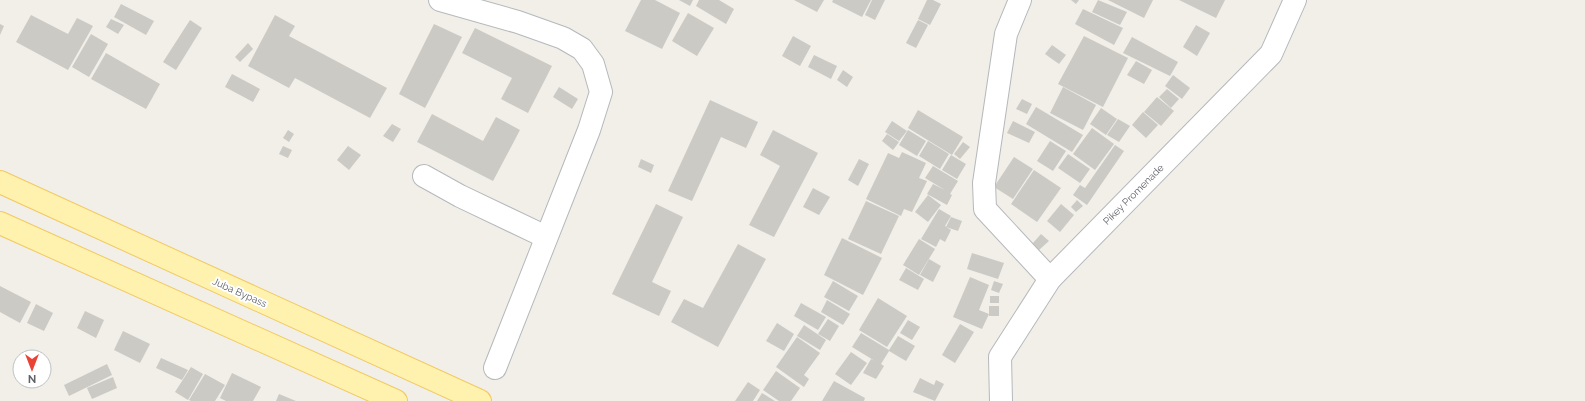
<svg xmlns="http://www.w3.org/2000/svg" width="1585" height="401" viewBox="0 0 1585 401" font-family="Raleway,sans-serif">
  <style>
    .building { fill: #cccac5 }
    .lines { fill: none; stroke-linecap: round; stroke-linejoin: round }
    .minor-casing { stroke: #b5b8bc; stroke-width: 24 }
    .tertiary-casing { stroke: #b5b8bc; stroke-width: 24 }
    .primary-casing { stroke: #f2c960; stroke-width: 24 }
    .minor { stroke: #fff; stroke-width: 22 }
    .tertiary { stroke: #fff; stroke-width: 22 }
    .primary { stroke: #fff2af; stroke-width: 22 }
    .labels { text-anchor: middle; stroke-width: 4; stroke-linejoin: round; paint-order: stroke }
    .street-label { font-size: 10px; fill: #5f6368; stroke: #fff }
  </style>
  <rect width="100%" height="100%" fill="#f1efe8"/>
  <g class="building">
    <path d="M641,0H655L680,13L662,49L625,31Z"/>
    <path d="M679,0H693L690,6Z"/>
    <path d="M699,0H719L734,9L726,24L696,6Z"/>
    <path d="M794,0H824L817,12Z"/>
    <path d="M833,0H871L862,17L832,2Z"/>
    <path d="M872,0H885L875,20L865,15Z"/>
    <path d="M927,0H933L941,4L930,25L918,19Z"/>
    <path d="M1071,0H1079L1076,4Z"/>
    <path d="M1098,0L1127,12L1120,25L1092,12Z"/>
    <path d="M1108,0H1153L1144,18Z"/>
    <path d="M1179,0H1225L1216,18Z"/>
    <path d="M121,4L154,21L146,35L114,17Z"/>
    <path d="M1083,9L1123,28L1114,45L1075,24Z"/>
    <path d="M688,13L714,28L697,56L672,41Z"/>
    <path d="M31,15L68,34L77,18L93,26L68,70L16,42Z"/>
    <path d="M275,15L295,26L289,36L387,88L370,118L295,78L289,88L248,66Z"/>
    <path d="M111,19L124,25L118,34L106,27Z"/>
    <path d="M190,20L202,28L176,70L163,62Z"/>
    <path d="M918,20L928,25L916,48L906,43Z"/>
    <path d="M0,24L4,26L0,35Z"/>
    <path d="M434,24L462,37L425,108L399,94Z"/>
    <path d="M1196,25L1210,33L1197,56L1183,47Z"/>
    <path d="M475,28L552,66L528,113L501,99L512,78L462,53Z"/>
    <path d="M91,34L108,44L89,77L72,67Z"/>
    <path d="M793,36L811,46L800,66L782,56Z"/>
    <path d="M1084,36L1128,58L1103,107L1058,84Z"/>
    <path d="M1132,37L1178,62L1170,76L1123,53Z"/>
    <path d="M248,43L253,49L240,62L235,57Z"/>
    <path d="M1052,45L1066,55L1059,64L1045,54Z"/>
    <path d="M106,53L160,84L146,109L91,79Z"/>
    <path d="M814,55L837,66L831,79L808,67Z"/>
    <path d="M1136,61L1152,70L1144,84L1127,75Z"/>
    <path d="M843,70L853,77L847,87L837,80Z"/>
    <path d="M232,74L260,89L253,102L225,87Z"/>
    <path d="M1173,75L1190,88L1182,99L1165,86Z"/>
    <path d="M559,87L578,99L572,109L553,97Z"/>
    <path d="M1063,87L1096,105L1083,130L1050,113Z"/>
    <path d="M1167,89L1179,99L1171,108L1159,97Z"/>
    <path d="M1157,97L1174,111L1161,126L1144,112Z"/>
    <path d="M1022,99L1032,104L1027,114L1016,109Z"/>
    <path d="M710,100L758,122L746,148L721,137L692,201L668,191Z"/>
    <path d="M1036,107L1083,135L1072,152L1026,124Z"/>
    <path d="M1101,108L1117,119L1106,135L1090,124Z"/>
    <path d="M918,110L963,137L952,155L908,128Z"/>
    <path d="M1143,112L1158,125L1146,138L1132,125Z"/>
    <path d="M432,114L483,141L496,117L520,130L493,181L417,142Z"/>
    <path d="M1118,119L1130,126L1119,142L1107,135Z"/>
    <path d="M892,121L907,131L899,141L885,132Z"/>
    <path d="M1013,121L1035,132L1029,143L1007,133Z"/>
    <path d="M392,124L401,129L393,142L383,136Z"/>
    <path d="M1092,128L1114,144L1095,170L1073,154Z"/>
    <path d="M288,130L294,134L289,142L283,138Z"/>
    <path d="M773,130L818,153L774,237L749,225L780,166L760,155Z"/>
    <path d="M908,130L926,141L917,156L899,145Z"/>
    <path d="M887,134L899,142L893,150L882,141Z"/>
    <path d="M928,141L949,154L940,169L919,156Z"/>
    <path d="M1050,141L1066,151L1053,171L1037,161Z"/>
    <path d="M963,142L970,147L960,159L954,154Z"/>
    <path d="M1115,145L1124,151L1087,205L1073,195L1080,185L1085,188Z"/>
    <path d="M283,146L292,150L288,158L279,154Z"/>
    <path d="M348,146L361,155L349,170L337,160Z"/>
    <path d="M902,152L926,163L919,178L927,181L912,212L904,209L901,216L866,199L888,153L899,158Z"/>
    <path d="M1068,154L1090,169L1080,183L1058,168Z"/>
    <path d="M951,155L966,164L957,179L942,170Z"/>
    <path d="M1014,157L1033,169L1013,199L994,187Z"/>
    <path d="M641,159L654,165L651,173L638,167Z"/>
    <path d="M859,159L869,164L858,186L848,180Z"/>
    <path d="M933,166L958,181L950,194L952,195L947,205L927,194L933,184L945,190L925,178Z"/>
    <path d="M1034,170L1061,188L1037,222L1011,204Z"/>
    <path d="M813,188L830,197L819,215L803,207Z"/>
    <path d="M928,195L941,205L928,222L915,212Z"/>
    <path d="M1077,200L1083,206L1076,212L1071,207Z"/>
    <path d="M866,201L899,216L881,254L848,239Z"/>
    <path d="M656,204L683,217L652,282L671,291L659,316L612,294Z"/>
    <path d="M1061,204L1074,215L1060,232L1047,221Z"/>
    <path d="M939,209L951,216L945,226L951,230L945,242L940,239L936,247L921,239Z"/>
    <path d="M951,217L962,221L958,231L946,227Z"/>
    <path d="M1041,234L1049,241L1039,250L1032,244Z"/>
    <path d="M842,238L882,258L863,295L824,275Z"/>
    <path d="M919,239L935,249L919,275L903,265Z"/>
    <path d="M738,244L766,259L718,347L671,322L684,299L703,308Z"/>
    <path d="M972,253L1004,263L998,279L967,269Z"/>
    <path d="M929,259L941,266L933,282L920,275Z"/>
    <path d="M906,268L924,279L918,290L899,280Z"/>
    <path d="M970,277L989,285L979,310L989,314L982,329L953,317Z"/>
    <path d="M833,281L858,296L849,311L824,297Z"/>
    <path d="M994,281L1003,284L999,293L991,290Z"/>
    <path d="M0,286L31,302L20,323L0,312Z"/>
    <rect x="990" y="296" width="9" height="7"/>
    <path d="M878,298L907,316L887,347L859,330Z"/>
    <path d="M827,300L850,314L843,325L821,312Z"/>
    <path d="M801,303L826,317L818,330L794,316Z"/>
    <path d="M36,304L53,313L44,331L27,323Z"/>
    <rect x="989" y="306" width="10" height="10"/>
    <path d="M85,311L104,320L96,338L77,328Z"/>
    <path d="M828,319L839,326L830,341L818,334Z"/>
    <path d="M908,320L920,327L912,340L900,333Z"/>
    <path d="M777,323L794,334L784,351L766,341Z"/>
    <path d="M960,324L974,332L955,363L942,355Z"/>
    <path d="M804,325L826,340L820,350L797,336Z"/>
    <path d="M123,331L150,344L140,363L114,350Z"/>
    <path d="M861,333L889,350L898,336L915,346L906,361L889,351L881,364L884,366L876,379L863,373L871,359L875,361L852,347Z"/>
    <path d="M797,337L820,353L804,375L809,379L804,387L776,367Z"/>
    <path d="M851,352L867,363L851,385L835,374Z"/>
    <path d="M161,358L188,370L182,380L156,368Z"/>
    <path d="M107,364L112,375L69,396L64,385Z"/>
    <path d="M191,367L203,374L188,400L175,392Z"/>
    <path d="M776,371L800,388L791,401H779L763,390Z"/>
    <path d="M232,373L261,387L253,401H226L220,398Z"/>
    <path d="M205,374L225,385L215,401H191L189,400Z"/>
    <path d="M113,377L117,388L92,399L87,388Z"/>
    <path d="M920,378L934,385L936,380L944,384L935,401L913,392Z"/>
    <path d="M834,381L865,398L864,401H822Z"/>
    <path d="M748,382L760,390L753,401H735Z"/>
    <path d="M762,393L775,401H757Z"/>
    <path d="M279,394L296,401H276Z"/>
  </g>
  <g class="lines">
    <g class="minor-casing">
      <g id="minor">
        <path d="M440,0L518,22L563,38L582,49L593,64L601,92L589,130L495,368"/>
        <path d="M1020,0L1006,34L984,183L985,209L1050,279"/>
        <path d="M424,176L460,196L546,237"/>
      </g>
    </g>
    <g class="tertiary-casing">
      <path id="tertiary" d="M1001,401L1000,357L1050,279L1271,54L1295,0"/>
    </g>
    <g class="primary-casing">
      <g id="primary">
        <path d="M0,182L480,401"/>
        <path d="M0,223L396,401"/>
      </g>
    </g>
    <use href="#minor" class="minor"/>
    <use href="#tertiary" class="tertiary"/>
    <use href="#primary" class="primary"/>
  </g>
  <g class="labels">
    <g class="street-label">
      <text transform="translate(1133 194) rotate(-45)" y="4">Pikey Promenade</text>
      <text transform="translate(240 292) rotate(24)" y="4">Juba Bypass</text>
    </g>
  </g>
  <g transform="translate(32 369) rotate(180)"><circle r="19" fill="#ffffff" stroke="#bfc1c3"/>
  <path d="M0-3L7 15L0 10L-7 15Z" fill="#ea4335"/>
  <text y="-6" font-size="11" font-weight="bold" text-anchor="middle" fill="#5f6368">N</text>
  </g>
</svg>
